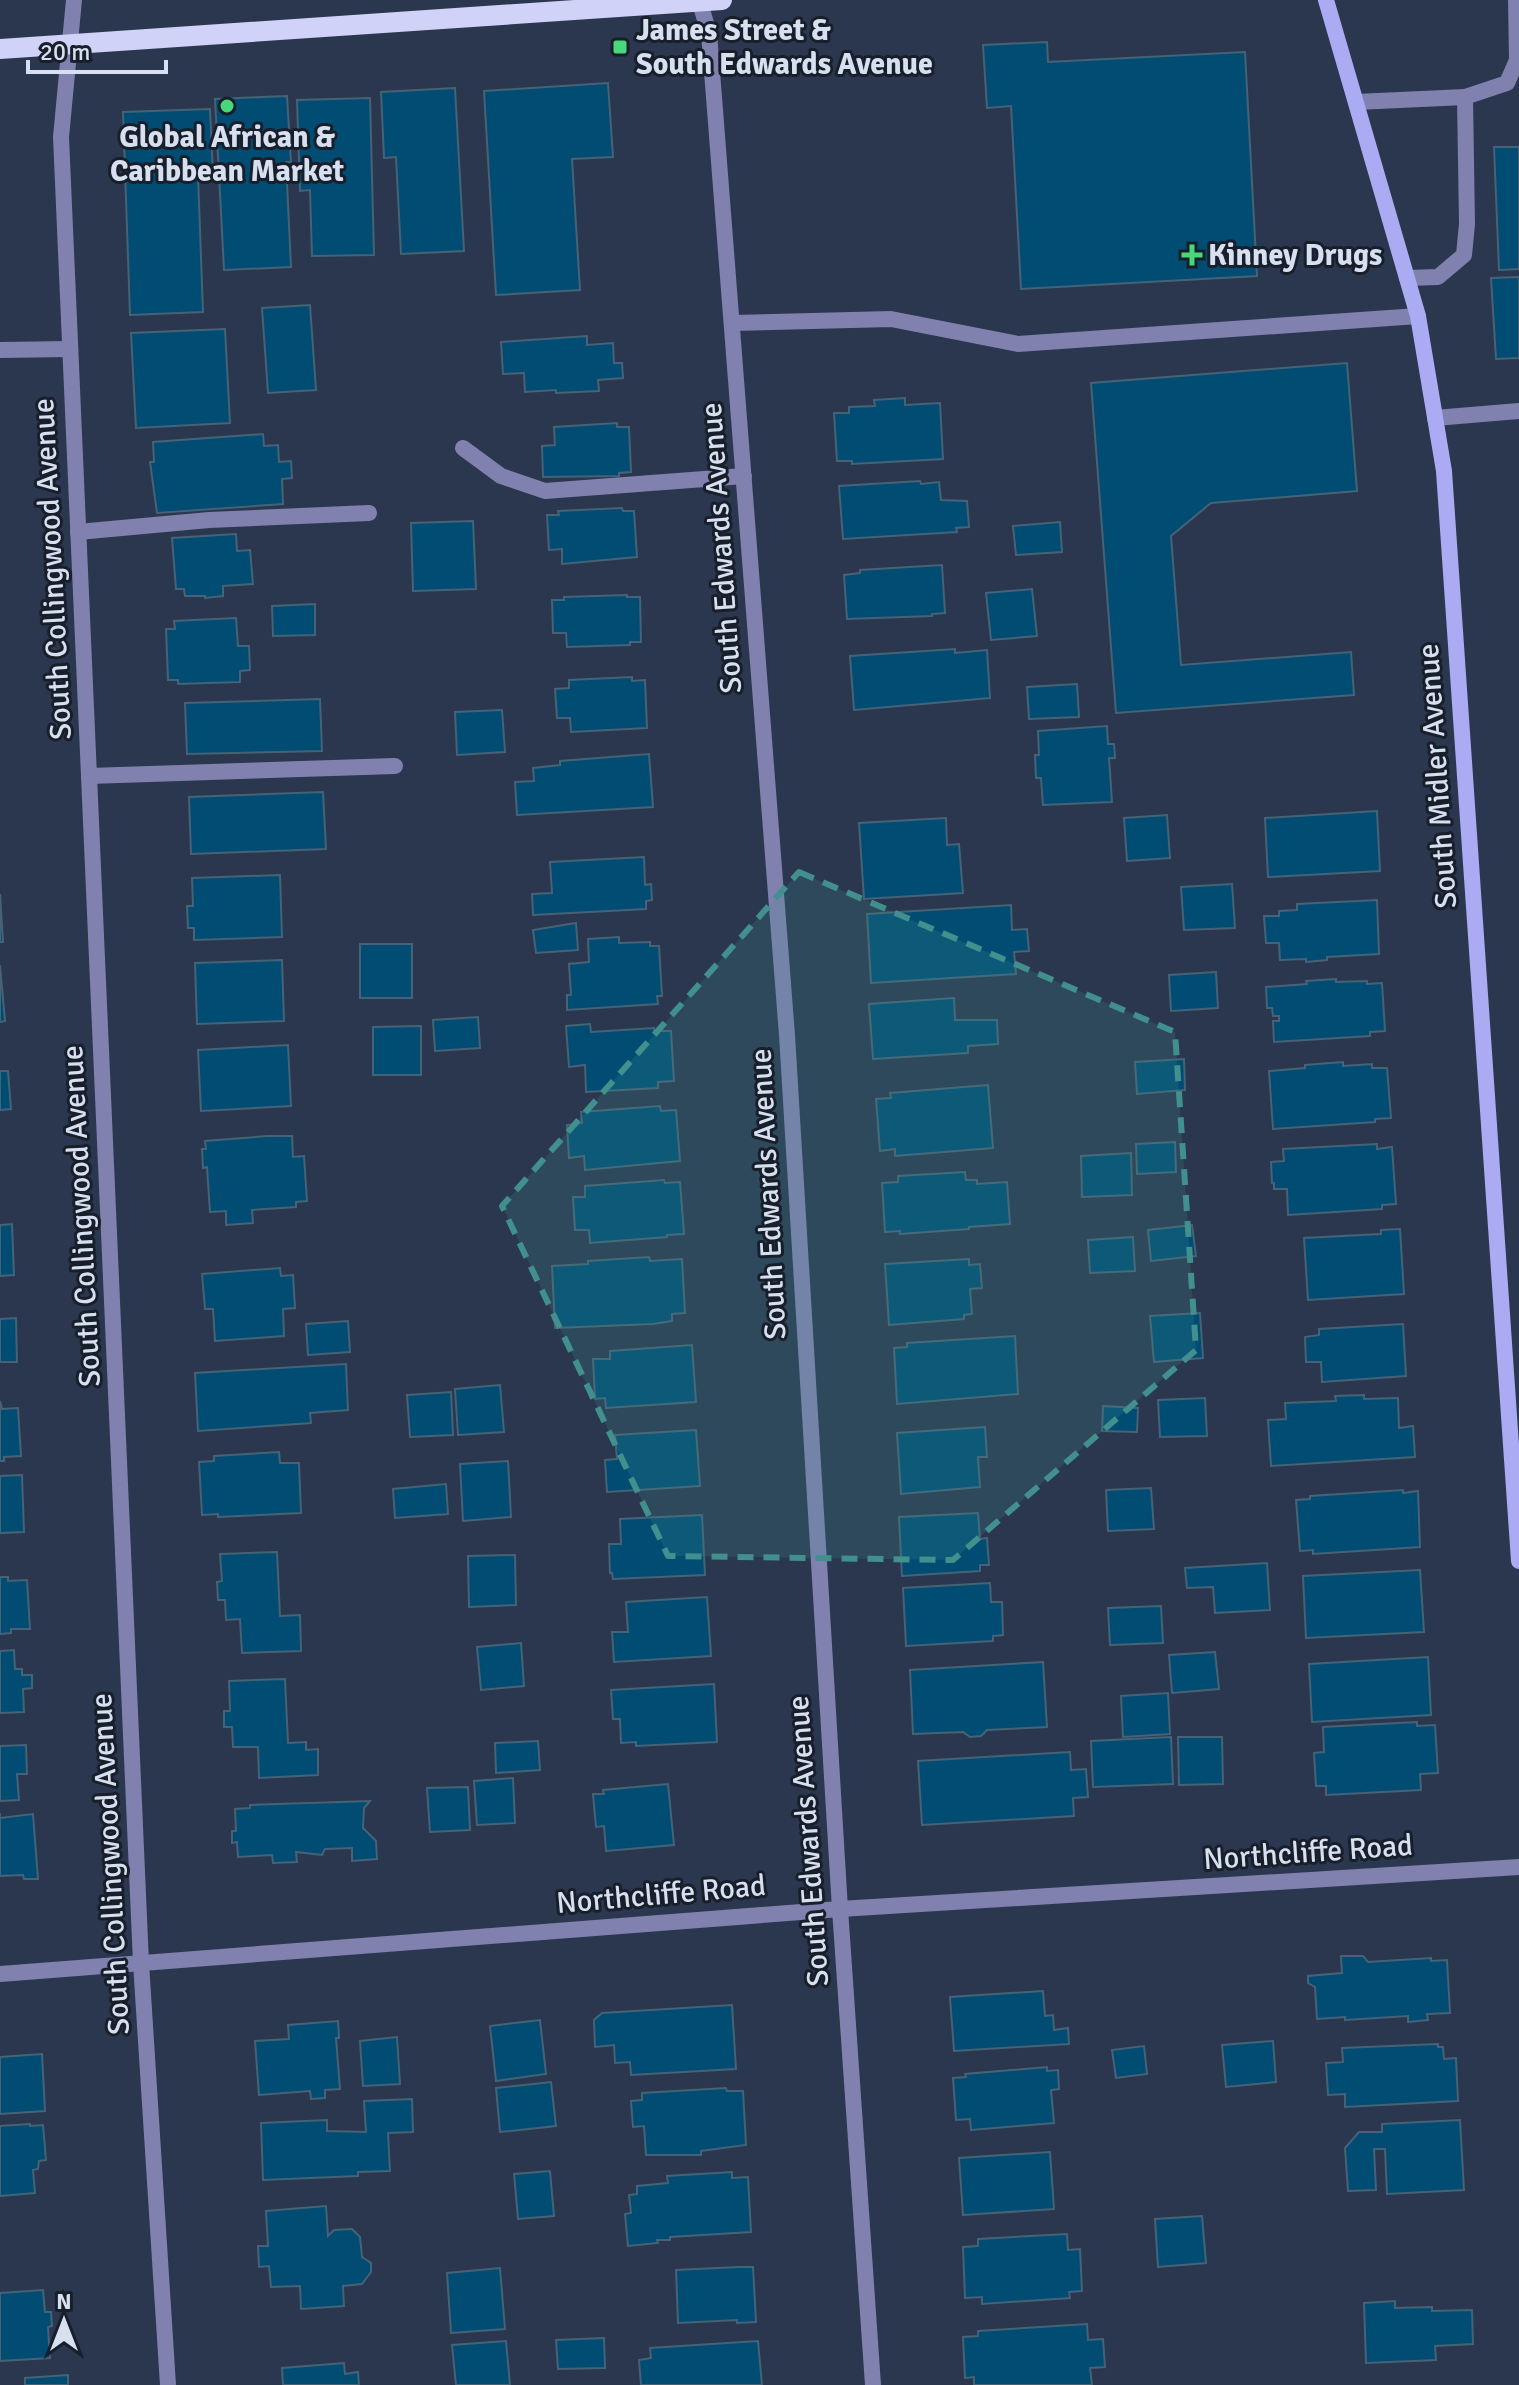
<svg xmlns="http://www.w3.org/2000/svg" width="1519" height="2385" viewBox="0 0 1519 2385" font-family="Signika,sans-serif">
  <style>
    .building { fill: #004c73; stroke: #466276; stroke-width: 2 }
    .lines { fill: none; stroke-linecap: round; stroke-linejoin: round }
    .service { stroke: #8181af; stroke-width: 16 }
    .minor { stroke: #8181af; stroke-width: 16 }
    .secondary { stroke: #ababf3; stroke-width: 16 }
    .primary { stroke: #d1d2f7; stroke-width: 20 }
    .marked { fill: #41908e; fill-opacity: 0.2; stroke: #41908e; stroke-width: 6; stroke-dasharray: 16 10; stroke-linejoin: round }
    .poi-dot { fill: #48d779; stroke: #181f2a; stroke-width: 3 }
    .labels { text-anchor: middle; stroke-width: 6; stroke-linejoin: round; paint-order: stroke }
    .poi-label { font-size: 30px; font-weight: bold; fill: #d7e0f0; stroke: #181f2a; text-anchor: start }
    .street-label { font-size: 30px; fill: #d7e0f0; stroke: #181f2a }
  </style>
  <rect width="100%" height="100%" fill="#2a374f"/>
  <g class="building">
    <path d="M1047,42L1048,62L1245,52L1257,276L1021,289L1011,106L987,108L983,45Z"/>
    <path d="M608,83L613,157L572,159L580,290L496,295L484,91Z"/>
    <path d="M455,88L464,251L401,254L396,157L384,158L381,92Z"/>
    <path d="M287,96L291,162H286L291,267L224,270L215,99Z"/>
    <path d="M370,98L374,255L312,256L310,190L300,191L297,100Z"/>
    <path d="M210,109L213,175H198L203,312L130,315L123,112Z"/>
    <path d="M1494,147H1519V269L1499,270Z"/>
    <path d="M1519,277V358L1496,359L1491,278Z"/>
    <path d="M310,305L316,390L268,393L262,308Z"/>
    <path d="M225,329L230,423L136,428L131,333Z"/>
    <path d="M587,336V345L613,343L614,363H622L623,378L598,380L599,391L556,393V390L525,392L524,373L503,374L501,342Z"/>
    <path d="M1347,363L1357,491L1211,503L1171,536L1181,665L1351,652L1354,695L1116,713L1091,383Z"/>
    <path d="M905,398V405L940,403L943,459L852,464V461H837L834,413H849V407L875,406L874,400Z"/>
    <path d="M617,423V427H629L631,472L619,473V476L543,477L542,446L555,445L554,427Z"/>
    <path d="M263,434L264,446L278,445L279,462L291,461L292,478L282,479L283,504L157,513L150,462H154L153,442Z"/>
    <path d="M920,481L921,484L939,482L941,500L967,501L969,527L956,528L957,532L843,539L839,486Z"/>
    <path d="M622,508L623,511H634L637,557L562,564V549L549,550L547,515H559L558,511Z"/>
    <path d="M473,521L476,589L413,591L411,523Z"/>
    <path d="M1060,522L1062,552L1016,555L1013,526Z"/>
    <path d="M236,534L237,551L250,550L253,584L223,586V596L205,598V596H185L184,589H176L172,538Z"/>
    <path d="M942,565L945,613L932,614V616L847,619L844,575L860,573V570Z"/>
    <path d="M1032,589L1037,636L991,640L986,593Z"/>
    <path d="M627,595V597H640L641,642H630V645L567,647L566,633H553L552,600H564V597Z"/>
    <path d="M315,604V635L273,636L272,606Z"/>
    <path d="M236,618L238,646H249L250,670L240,671V682L178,684V680H168L166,629H175L174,621Z"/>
    <path d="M955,649V653L987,650L990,698L854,710L850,656Z"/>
    <path d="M632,677V681L645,680L647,728L571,732L570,718H557L555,689L569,688V680Z"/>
    <path d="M1077,684L1079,717L1029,719L1027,687Z"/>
    <path d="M320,699L322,751L187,754L185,703Z"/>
    <path d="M502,710L505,752L457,755L455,712Z"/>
    <path d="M1107,726L1108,744H1114L1115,758H1109L1112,802L1043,805L1041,778H1036L1035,755H1039L1038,731Z"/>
    <path d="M649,754L653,807L517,815L515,782L534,781L533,768L560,765V761Z"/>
    <path d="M323,792L326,849L191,854L189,797Z"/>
    <path d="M1377,811L1380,871L1268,877L1265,818Z"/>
    <path d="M1167,815L1170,858L1127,861L1124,818Z"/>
    <path d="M946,818L947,845L959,844L963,893L864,899L859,823Z"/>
    <path d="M644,857L645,885L651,884L652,900L646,901V909L533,915L532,894L552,893L550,862Z"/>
    <path d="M280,875L282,937L194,940V928H188L187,906H193L192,878Z"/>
    <path d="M1232,884L1235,928L1184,930L1181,887Z"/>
    <path d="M0,894L3,942H0Z"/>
    <path d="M1377,900L1379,954L1327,957V960L1306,962V959L1280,960L1279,943H1266L1264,916H1279V911L1297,910V904Z"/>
    <path d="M1011,905L1012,930L1027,929L1029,951L1014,952L1016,974L871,983L867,914Z"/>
    <path d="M576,923L578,950L536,953L533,930Z"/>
    <path d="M619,937V943L650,942V946H659L662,996H657L658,1004L567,1010V995H571L569,964L589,962L588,939Z"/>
    <rect x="360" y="944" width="52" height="54"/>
    <path d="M282,960L284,1021L197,1024L195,963Z"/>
    <path d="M0,965L5,1021L0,1022Z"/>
    <path d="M1216,972L1218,1008L1171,1011L1169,975Z"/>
    <path d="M1336,979V982L1367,981V984L1382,983L1385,1031L1370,1032V1036L1274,1042L1273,1021H1279V1016H1273L1272,1008H1267L1266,987L1307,984L1306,981Z"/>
    <path d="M954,998L955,1020H997L998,1044L968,1046V1053L873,1059L869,1004Z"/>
    <path d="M478,1017L480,1048L435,1051L433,1020Z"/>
    <path d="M590,1024L591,1032L654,1028V1031H671L674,1081L658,1082V1088L586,1092L585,1065L569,1067L566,1026Z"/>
    <path d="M421,1026V1075H373V1027Z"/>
    <path d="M288,1045L291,1106L201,1111L198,1050Z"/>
    <path d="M1184,1059L1185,1090L1137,1094L1135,1062Z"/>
    <path d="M1343,1062V1066L1372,1064V1068H1387L1391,1118L1375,1119V1122L1273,1129L1269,1071L1305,1068V1065Z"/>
    <path d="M0,1071H8L11,1109L0,1110Z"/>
    <path d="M988,1085L993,1148L895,1156V1149L880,1151L876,1099L891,1098L890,1093Z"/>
    <path d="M660,1106L661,1111L676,1110L680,1161L585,1170L584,1156L569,1158L567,1125L582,1123L581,1112Z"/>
    <path d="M267,1136H292L293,1157L304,1156L307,1201L296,1202V1207L252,1210L253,1223L226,1225V1211L210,1212L207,1167L203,1168L202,1149H206L205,1141Z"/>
    <path d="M1175,1142L1176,1172L1137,1174L1136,1144Z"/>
    <path d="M1377,1144V1149L1392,1147L1396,1204L1382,1205V1209L1288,1215L1287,1189H1274V1183H1272L1271,1162L1284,1161L1283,1149Z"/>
    <path d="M1131,1153L1132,1195L1082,1197L1081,1156Z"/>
    <path d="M965,1172L966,1180H977V1184L1007,1182L1010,1224L969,1227V1229L900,1234V1231L885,1232L882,1183L898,1182V1176Z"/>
    <path d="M664,1180L665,1183L680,1182L684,1234L667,1235V1237L590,1243L589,1230H575L573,1197H585V1186Z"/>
    <path d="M12,1224L14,1275L0,1276V1225Z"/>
    <path d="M1192,1225L1196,1256L1151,1261L1148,1230Z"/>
    <path d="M1400,1229L1404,1294L1308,1300L1304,1238L1381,1234V1230Z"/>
    <path d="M1133,1237L1135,1271L1090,1273L1088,1240Z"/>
    <path d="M649,1257L650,1261L682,1259L685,1313L672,1314V1321L653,1324L555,1328L552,1266L588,1264V1261Z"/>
    <path d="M969,1259V1265L980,1264L982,1288L970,1289L972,1314L964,1315V1319L889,1325L885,1264Z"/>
    <path d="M280,1268L281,1276L293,1275L295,1308L283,1309L284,1336L215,1341L213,1309H205L202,1274Z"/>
    <path d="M1200,1313L1203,1358L1154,1362L1150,1316Z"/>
    <path d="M16,1318L17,1362H0V1319Z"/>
    <path d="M348,1321L350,1352L308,1355L306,1324Z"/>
    <path d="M1403,1324L1406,1376L1322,1382L1321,1362H1306L1305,1337L1319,1335V1329Z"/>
    <path d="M1015,1336L1018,1394L897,1404L894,1348L907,1347V1343Z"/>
    <path d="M692,1345L696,1402L606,1408L605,1398L595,1399L593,1359H610V1351Z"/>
    <path d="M346,1364L348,1410L310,1413L311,1423L198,1431L195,1373Z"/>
    <path d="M500,1385L504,1432L458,1435L455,1389Z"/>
    <path d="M451,1392L453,1435L410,1437L407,1395Z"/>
    <path d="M1364,1395V1399L1398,1398L1399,1428L1413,1426L1415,1457L1271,1466L1268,1420L1286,1419L1285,1403L1336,1401L1335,1396Z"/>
    <path d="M1205,1398L1207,1436L1160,1437L1158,1400Z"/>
    <path d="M0,1401L2,1409L18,1408L21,1456L4,1457V1461H0Z"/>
    <path d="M1103,1406L1138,1408L1137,1432L1102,1431Z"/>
    <path d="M985,1427L987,1457H978L980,1487L901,1494L897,1433Z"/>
    <path d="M696,1430L700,1486L607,1492L605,1460L617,1459L615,1435Z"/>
    <path d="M279,1452L280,1463H299L301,1513L218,1517V1514L202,1515L199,1462L214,1461V1456Z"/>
    <path d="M508,1461L511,1517L463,1521L460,1464Z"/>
    <path d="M22,1475L24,1532L0,1533V1476Z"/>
    <path d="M446,1484L448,1514L395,1518L393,1489Z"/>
    <path d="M1151,1488L1154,1529L1108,1531L1106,1490Z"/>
    <path d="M1403,1490V1493L1418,1491L1420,1547L1313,1554V1550L1300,1551L1296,1500L1310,1499V1496Z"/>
    <path d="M978,1513L980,1539L987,1538L989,1565H980V1571L902,1576L899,1517Z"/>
    <path d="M702,1515L705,1575L613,1579L612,1573H610L609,1544H621L620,1519Z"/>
    <path d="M277,1552L280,1616L300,1615L301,1651L242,1653L240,1619L226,1620L225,1600H218L217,1582L222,1581L220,1554Z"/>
    <path d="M515,1555L516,1605L469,1607L468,1556Z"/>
    <path d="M1267,1563L1270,1610L1215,1613L1213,1587L1187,1588L1185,1568Z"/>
    <path d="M1420,1570L1424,1632L1306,1638L1303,1576Z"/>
    <path d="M0,1577H8V1581L27,1580L30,1629H11V1633L0,1634Z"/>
    <path d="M990,1583L991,1602H1002L1003,1635L993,1636V1641L906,1646L903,1588Z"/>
    <path d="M707,1597L711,1656L614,1662L612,1632H628L626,1602Z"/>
    <path d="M1161,1606L1163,1643L1110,1645L1108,1608Z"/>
    <path d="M521,1643L524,1686L481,1690L477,1647Z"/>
    <path d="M14,1650L15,1669H22V1675H32V1688L23,1689L24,1712L0,1713V1651Z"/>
    <path d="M1215,1652L1219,1689L1172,1693L1169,1655Z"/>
    <path d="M1428,1657L1431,1715L1312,1722L1309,1664Z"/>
    <path d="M1043,1662L1047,1727L987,1730L981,1736L970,1737L963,1732L913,1734L910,1670Z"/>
    <path d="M285,1679L288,1743L306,1742V1750L318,1749V1775L259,1778L258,1747H233L232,1727H224V1711H230L229,1681Z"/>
    <path d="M714,1684L717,1742L636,1746V1742L621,1743L620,1719H613L611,1690Z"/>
    <path d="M1168,1693L1170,1734L1123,1737L1121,1696Z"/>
    <path d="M1417,1722V1726L1435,1725L1438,1773L1420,1774L1421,1790L1326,1795V1786H1316L1314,1753L1324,1752L1323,1727Z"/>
    <path d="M1171,1737L1173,1784L1093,1787L1091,1741Z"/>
    <path d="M1178,1737H1222L1223,1784L1179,1785Z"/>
    <path d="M538,1741L540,1770L496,1773L495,1743Z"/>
    <path d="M26,1745L27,1774H17L19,1800L0,1801V1746Z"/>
    <path d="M1070,1752L1071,1770L1086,1769L1088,1797L1073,1798L1074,1816L922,1825L918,1761Z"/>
    <path d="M513,1778L515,1823L477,1825L474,1781Z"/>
    <path d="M668,1784L674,1845L606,1851L604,1826L596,1827L593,1794H604L603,1790Z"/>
    <path d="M468,1787L470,1830L430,1832L427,1788Z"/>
    <path d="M370,1801L364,1808L363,1828L376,1841L377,1859L352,1861V1848L325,1849L322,1855L296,1852L297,1862L273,1863L272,1855L238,1857L237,1842L232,1843V1831H236L235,1809L250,1808V1805Z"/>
    <path d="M0,1813V1818L33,1814L38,1879H24L23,1875L0,1876Z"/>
    <path d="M1341,1956H1363L1368,1962L1431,1958V1961L1447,1960L1450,2013L1427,2014L1428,2020L1408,2022V2016L1345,2020V2017L1317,2019L1315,1987L1308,1983V1976L1342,1973Z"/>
    <path d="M1043,1991L1045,2016L1053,2015L1054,2030L1068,2028L1069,2044L954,2051L950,1997Z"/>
    <path d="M732,2005L736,2069L631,2075L630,2062L615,2063L614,2045L595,2047L594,2020L602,2013Z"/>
    <path d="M540,2020L546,2074L496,2081L490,2026Z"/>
    <path d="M338,2021L339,2038H336L340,2089L325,2090V2098L311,2099L310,2091L259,2095L255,2041L289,2039L288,2025Z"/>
    <path d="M397,2037L400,2084L363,2086L360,2041Z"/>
    <path d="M1273,2041L1276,2082L1226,2087L1222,2045Z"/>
    <path d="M1438,2044V2047H1443L1444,2059L1456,2058L1458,2101L1345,2107V2094L1328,2095L1326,2063L1343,2062L1342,2048Z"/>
    <path d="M1144,2046L1147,2074L1116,2078L1112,2050Z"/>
    <path d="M42,2054L45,2111L0,2114V2057Z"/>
    <path d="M1047,2067V2071L1058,2070L1059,2089L1051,2090L1054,2123L971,2130L970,2119L956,2120L953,2078L966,2077L965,2074Z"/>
    <path d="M551,2082L556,2126L500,2132L496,2088Z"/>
    <path d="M726,2088L727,2091H743L746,2145L701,2151V2155H646L644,2126L633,2127L631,2101L642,2100V2093Z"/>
    <path d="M412,2099L413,2132L388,2133L390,2171L358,2172V2176L263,2180L261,2123L327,2120V2131L366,2132L364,2101Z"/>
    <path d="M1460,2120L1464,2190L1387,2194L1385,2149H1374L1376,2190L1348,2191L1345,2148L1359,2132H1382V2124Z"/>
    <path d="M30,2124V2126L43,2125L46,2160L39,2161L38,2169L33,2170L35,2193L0,2196V2126Z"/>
    <path d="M1050,2152L1054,2209L963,2215L959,2158Z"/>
    <path d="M550,2171L554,2216L518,2219L514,2174Z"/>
    <path d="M732,2172V2178L748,2177L751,2232L670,2237V2240H657L658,2243L628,2246L625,2214L631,2213L629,2195L637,2194V2186L668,2183L667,2176Z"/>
    <path d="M326,2206L328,2236L334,2230L352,2229L360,2237L362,2257L371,2263V2272L362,2284L343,2286L344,2306L301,2309L300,2286L271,2287L269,2266L259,2267L258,2246H268L266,2211Z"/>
    <path d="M1202,2216L1206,2263L1158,2267L1155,2219Z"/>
    <path d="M1067,2234L1068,2250L1080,2249L1082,2291L1069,2292L1070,2298L982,2304V2297L965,2298L963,2247L978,2246V2239Z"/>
    <path d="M739,2267H753L756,2322L737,2323V2320L678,2323L676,2270Z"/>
    <path d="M500,2268L505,2329L451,2333L447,2273Z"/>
    <path d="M43,2290L45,2312H51L52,2326L48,2327L50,2358L0,2361V2293Z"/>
    <path d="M1395,2301V2308L1432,2307V2311L1472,2310L1473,2344L1435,2346L1436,2360L1366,2363L1364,2303Z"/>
    <path d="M1087,2324L1088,2340L1103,2339L1105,2367L1090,2368L1092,2385H974V2377L965,2378L963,2337L978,2336V2331Z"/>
    <path d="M604,2338L605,2368L558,2369L556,2340Z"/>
    <path d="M506,2341L510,2385H456L452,2345Z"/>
    <path d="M758,2341L762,2385H641L639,2360L651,2358L650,2348Z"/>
    <path d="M344,2363L345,2374L358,2372L359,2385H283L282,2368Z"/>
    <path d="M68,2375V2385H25V2378Z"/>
  </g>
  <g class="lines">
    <g class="service">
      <path d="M1356,102L1465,97"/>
      <path d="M1407,278L1438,277L1464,255L1467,224L1465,97L1507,83L1517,60L1516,0"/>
      <path d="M732,323L891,319L1018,344L1418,316"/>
      <path d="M0,350L70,349"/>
      <path d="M1435,418L1519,411"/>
      <path d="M463,448L501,476L545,491L744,476"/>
      <path d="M78,532L209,520L369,513"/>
      <path d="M89,776L395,766"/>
    </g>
    <g class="minor">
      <path d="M74,0L61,137L141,1963L168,2385"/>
      <path d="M699,0L709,33L787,1035L840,1909L873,2385"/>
      <path d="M0,1974L840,1909L1519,1867"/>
    </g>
    <path class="secondary" d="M1326,0L1418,316L1444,471L1519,1561"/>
    <path class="primary" d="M0,49L722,0"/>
  </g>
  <path class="marked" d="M799,872L1175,1032L1196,1350L953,1560L668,1556L502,1206Z"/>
  <g class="poi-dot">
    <rect x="612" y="39" width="16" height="16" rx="4"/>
    <circle cx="227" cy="106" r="8"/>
    <path d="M1188 243h8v8h8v8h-8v8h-8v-8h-8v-8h8z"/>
  </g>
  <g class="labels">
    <g class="poi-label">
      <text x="636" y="40">James Street &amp;<tspan x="636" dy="34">South Edwards Avenue</tspan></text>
      <text x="227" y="147" text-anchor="middle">Global African &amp;<tspan x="227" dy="34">Caribbean Market</tspan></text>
      <text x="1208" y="265">Kinney Drugs</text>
    </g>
    <g class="street-label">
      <text transform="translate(721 548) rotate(-94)" y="10">South Edwards Avenue</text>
      <text transform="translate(52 569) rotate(-93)" y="10">South Collingwood Avenue</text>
      <text transform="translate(1437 776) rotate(-94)" y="10">South Midler Avenue</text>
      <text transform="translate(768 1194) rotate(-93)" y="10">South Edwards Avenue</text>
      <text transform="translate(81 1216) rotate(-93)" y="10">South Collingwood Avenue</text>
      <text transform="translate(808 1841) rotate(-94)" y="10">South Edwards Avenue</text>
      <text transform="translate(1308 1852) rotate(-4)" y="10">Northcliffe Road</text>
      <text transform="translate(110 1864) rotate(-93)" y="10">South Collingwood Avenue</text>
      <text transform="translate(661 1894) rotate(-5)" y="10">Northcliffe Road</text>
    </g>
  </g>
  <g transform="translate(64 2321)" stroke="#181f2a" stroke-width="6" paint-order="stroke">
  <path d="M0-6L14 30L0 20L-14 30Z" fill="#d7e0f0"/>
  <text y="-12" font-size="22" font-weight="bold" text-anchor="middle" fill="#d7e0f0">N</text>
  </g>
  <path d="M28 60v12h138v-12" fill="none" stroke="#d7e0f0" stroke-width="4"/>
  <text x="40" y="60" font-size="24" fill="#d7e0f0" stroke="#181f2a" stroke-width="6" paint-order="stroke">20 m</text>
</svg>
